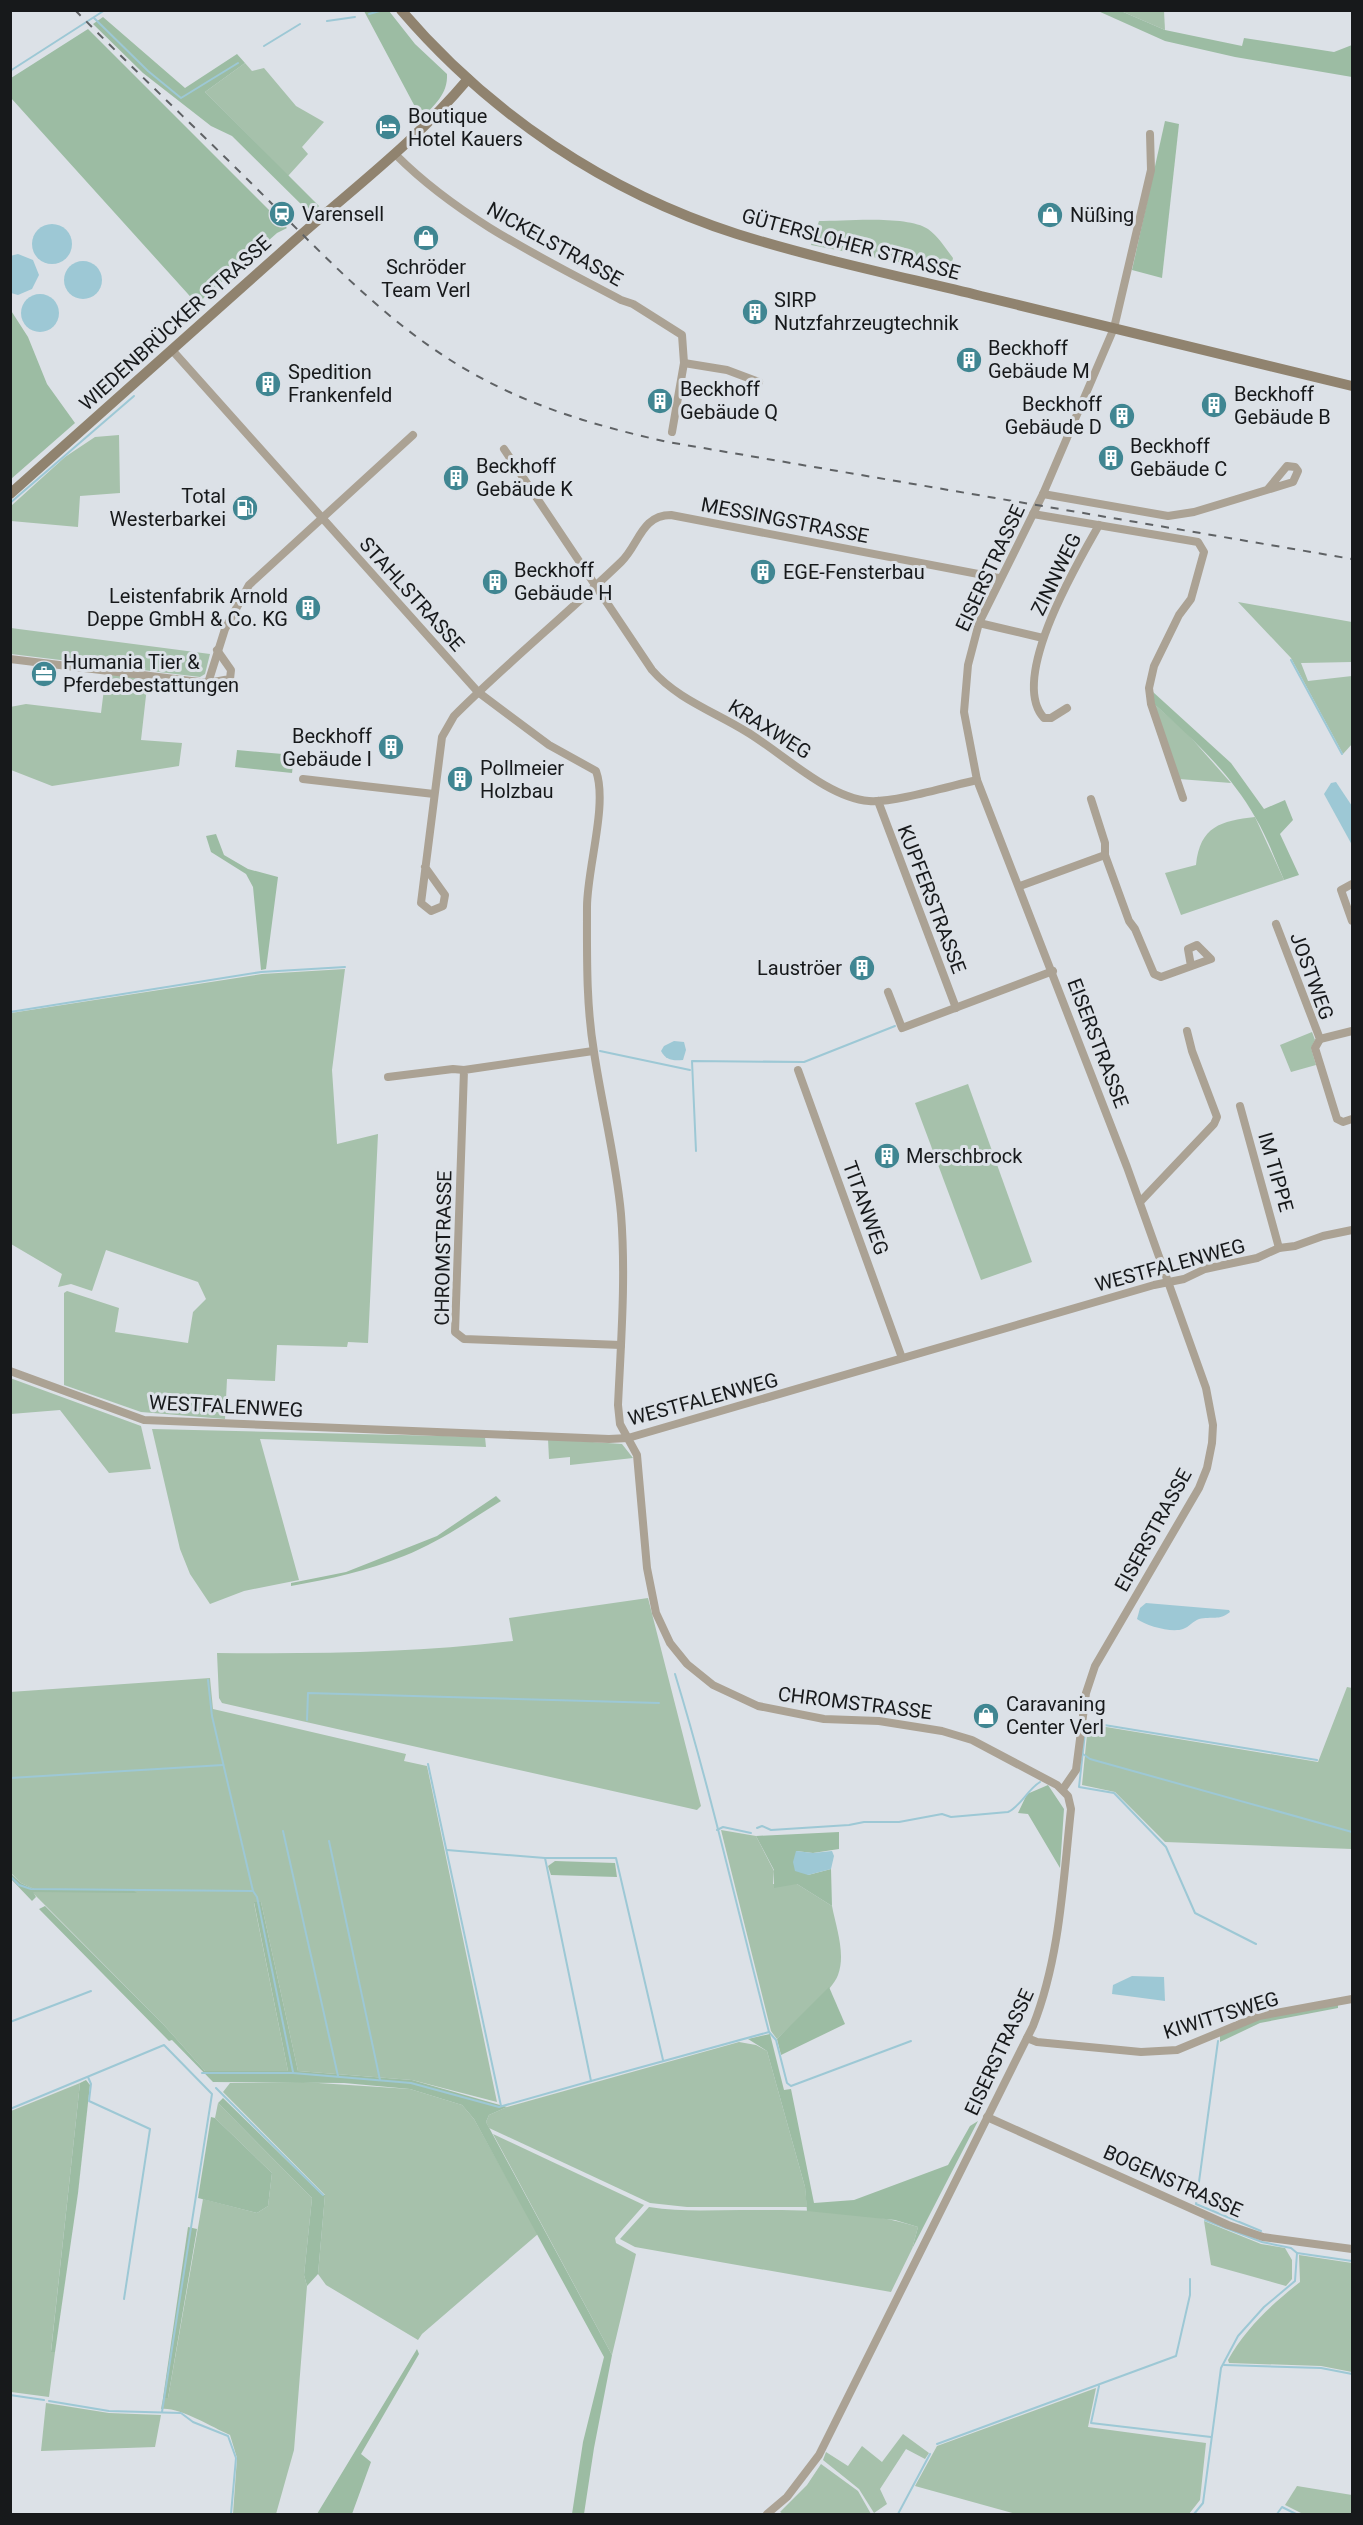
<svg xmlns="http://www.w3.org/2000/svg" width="1363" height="2525" viewBox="0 0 1363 2525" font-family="Roboto,sans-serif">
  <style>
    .green { fill: #a6c1ab }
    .forest { fill: #9cbca3 }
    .water { fill: #9dc8d5 }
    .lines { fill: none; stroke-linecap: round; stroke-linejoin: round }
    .stream { stroke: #9dc8d5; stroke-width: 2 }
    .street { stroke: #aba294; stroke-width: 8 }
    .secondary { stroke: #90836f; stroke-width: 10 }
    .rail { stroke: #5f6265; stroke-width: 2; stroke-dasharray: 8 8; stroke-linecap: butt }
    .labels { text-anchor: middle; stroke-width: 6; stroke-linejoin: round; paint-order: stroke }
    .poi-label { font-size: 20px; fill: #17191b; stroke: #dce1e7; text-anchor: start }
    .street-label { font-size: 20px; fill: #17191b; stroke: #dce1e7 }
  </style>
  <rect width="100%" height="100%" fill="#dce1e7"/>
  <g class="green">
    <path d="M1121,11H1164L1165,30Z"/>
    <path d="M245,63L252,71L264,68L296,106L324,122L302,147L308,154L288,176L205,92Z"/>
    <path d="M819,221C845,221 907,215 928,229C938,236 946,249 953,258L950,272L811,245Z"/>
    <path d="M119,435L120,493L80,496L78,527L11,521V506L65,457L95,437Z"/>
    <path d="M1238,602L1352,622V662L1301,663L1308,681L1352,676V744L1343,754L1291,658Z"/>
    <path d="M11,628L210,654L205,674L200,677L11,654Z"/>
    <path d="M106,673L148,678L141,740L182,743L179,766L52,786L11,770L10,707L26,704L101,713Z"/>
    <path d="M1154,704L1185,731L1231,783L1179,779Z"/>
    <path d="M1255,817L1284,880L1181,915L1165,873L1196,865C1200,826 1221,821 1255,817Z"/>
    <path d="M345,969L332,1070L337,1144L378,1134L368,1343L348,1342L347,1347L277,1345L275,1381L227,1379L225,1419L141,1412L64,1385V1293L67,1291L119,1308L115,1332L188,1343L193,1312L206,1299L198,1282L106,1250L92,1291L71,1284L58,1287L62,1274L11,1244V1013L262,974Z"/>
    <path d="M1312,1032L1315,1040L1311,1048L1316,1065L1291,1072L1280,1045Z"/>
    <path d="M968,1084L1032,1262L981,1280L915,1103Z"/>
    <path d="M10,1378L141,1426L151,1469L109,1473L60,1410L11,1414Z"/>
    <path d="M152,1429L485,1437L486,1447L260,1439L299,1580L244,1591L210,1604L190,1574L180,1549Z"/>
    <path d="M548,1439L622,1444L633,1458L570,1465V1457L549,1459Z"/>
    <path d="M648,1598L701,1806L697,1810L222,1703L219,1698L217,1653C316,1654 415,1653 513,1641L509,1618Z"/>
    <path d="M210,1678L213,1709L406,1754L404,1761L427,1766L497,2102L412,2080L298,2071L261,1902L254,1903L288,2071H205L163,2024L32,1892L137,1891L34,1889L21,1883L11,1873L10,1692Z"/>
    <path d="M1347,1687L1352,1688V1849L1165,1842L1115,1792L1082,1785L1088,1724L1318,1762Z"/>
    <path d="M721,1830L756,1836L774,1871L773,1884H797L832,1906C836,1927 846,1954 838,1975C832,1992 791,2025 777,2039L771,2031Z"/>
    <path d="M739,2042L756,2045L767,2051L805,2187L807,2207H687L650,2203L489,2128L486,2122L489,2115L507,2107Z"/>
    <path d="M303,2082L410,2089L462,2105L474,2119L538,2234L422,2334L418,2340L326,2285L318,2274L325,2195L223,2092L230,2083Z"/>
    <path d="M80,2083L51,2351L55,2352L49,2397L11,2392V2111Z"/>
    <path d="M218,2103L312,2198L304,2275L307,2286L294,2450L276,2514H233L237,2458L230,2435C211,2427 180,2407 161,2409L163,2398H168L203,2199L257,2213L268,2206L272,2173L215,2118Z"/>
    <path d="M493,2134L644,2205L615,2238L616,2243L636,2254L612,2355Z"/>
    <path d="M649,2207C680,2212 711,2210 741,2210C800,2210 862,2209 918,2227L912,2249L891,2292L635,2247L620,2239Z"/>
    <path d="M1204,2221L1261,2244L1285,2248L1292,2260V2279L1286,2286L1211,2265Z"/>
    <path d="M1299,2255L1352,2263V2372L1321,2366L1229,2363L1228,2360C1246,2328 1271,2305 1300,2282Z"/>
    <path d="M1096,2388L1088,2427L1206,2443L1200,2500L1189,2514H1016L915,2486L937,2446Z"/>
    <path d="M46,2403L109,2413L161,2415L155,2447L41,2451Z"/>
    <path d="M903,2434L929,2453L925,2459L906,2449L880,2489L887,2504L874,2513L859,2489L823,2460L826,2452L848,2466L862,2446L882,2462Z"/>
    <path d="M821,2464L858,2491L871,2514H783L780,2512L807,2485Z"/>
    <path d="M1297,2486L1352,2495V2514H1303L1285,2505Z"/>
  </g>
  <g class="forest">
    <path d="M364,11H389L415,44L447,74C448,94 434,106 421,118Z"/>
    <path d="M1098,11H1121L1165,30L1242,46L1244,38L1334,52L1352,45V77L1235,57L1165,41Z"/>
    <path d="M103,17L185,88L237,54L245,63L205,92L319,206L311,214L232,136L211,126L143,73L93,24Z"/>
    <path d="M88,29L287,228L277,233L197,304L11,98V78Z"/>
    <path d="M1165,121L1179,124L1162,278L1132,270Z"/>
    <path d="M10,309L28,337L47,384L75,423L11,479Z"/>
    <path d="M1153,692L1231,763L1264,809L1285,800L1293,820L1280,834L1299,875L1284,880C1275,859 1267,837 1255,817C1231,774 1191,737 1154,704Z"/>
    <path d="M237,750L294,755L292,773L235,767Z"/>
    <path d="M216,834L224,855L248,869L278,877L266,969L261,970L253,887L246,874L211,852L206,836Z"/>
    <path d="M496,1496L501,1501C469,1521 439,1542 404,1556C367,1571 330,1579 291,1586V1583L346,1572L437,1536Z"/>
    <path d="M1048,1785L1064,1809L1060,1868L1028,1814L1018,1813L1027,1794Z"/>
    <path d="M839,1832V1849L813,1853L796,1851L808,1875L831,1869L832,1906L797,1884L774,1888V1870L756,1836Z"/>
    <path d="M555,1861L615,1863L617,1877L551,1875L548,1866Z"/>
    <path d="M10,1873L21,1883L34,1889H131L137,1893L33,1892L36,1897L32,1901L11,1879Z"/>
    <path d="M254,1902H261L298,2071L412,2080L507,2107L489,2115L486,2122L612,2355L594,2448L584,2514H572L583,2442L604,2357L474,2119L462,2105L410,2089L344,2083L213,2082L172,2040L169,2041L39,1909L45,1906L163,2024L205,2071H288Z"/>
    <path d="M829,1987L845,2024L781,2055L777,2039Z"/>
    <path d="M1338,2004V2008L1260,2023L1220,2042V2035L1259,2018Z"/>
    <path d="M770,2034L784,2090L791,2089L814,2203L854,2200L948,2165L970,2126L978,2121L912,2249L918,2227L895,2220L807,2211L805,2187L767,2051L748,2039Z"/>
    <path d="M86,2080L90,2085L78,2193L55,2352H51L80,2083Z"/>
    <path d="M223,2098L322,2195H325L318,2274L307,2286L304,2275L312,2198L218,2103Z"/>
    <path d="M211,2117L215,2118L272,2173L268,2206L257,2213L198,2198Z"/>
    <path d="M188,2227L197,2229L168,2398H163Z"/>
    <path d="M417,2349L419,2354L361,2454L371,2462L352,2514H317Z"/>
  </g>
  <g class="water">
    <circle cx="52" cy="244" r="20"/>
    <path d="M18,254L33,260L39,275L32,289L18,295L11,293L10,256Z"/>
    <circle cx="83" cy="280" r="19"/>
    <circle cx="40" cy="313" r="19"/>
    <path d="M1336,782L1352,806V845L1324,794L1331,783Z"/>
    <path d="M674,1041L684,1042L686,1050L683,1060C672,1061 666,1060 661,1051L664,1046Z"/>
    <path d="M1146,1603L1229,1610L1230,1612C1219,1621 1212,1616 1199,1619C1193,1621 1189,1627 1183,1629C1172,1633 1146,1626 1137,1619L1140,1608Z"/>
    <path d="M796,1851L813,1853L832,1851L834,1856L831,1869L808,1875L795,1871L793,1862Z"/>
    <path d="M1132,1976L1164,1977L1165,2001L1112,1994L1113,1985Z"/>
  </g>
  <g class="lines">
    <g class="stream">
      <path d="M369,14L383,10"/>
      <path d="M94,18L148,71L181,98L238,63"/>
      <path d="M327,21L355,17"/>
      <path d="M264,46L300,24"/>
      <path d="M10,71L105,10"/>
      <path d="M10,503L134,396"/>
      <path d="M1291,660L1342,754"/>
      <path d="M10,1012L261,972L345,967"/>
      <path d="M600,1051L690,1070"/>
      <path d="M696,1151L692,1061L804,1062L895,1026"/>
      <path d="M675,1674C711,1792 738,1912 769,2032L776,2040L787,2083L791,2086L911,2041"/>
      <path d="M307,1720L308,1693L659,1703"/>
      <path d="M1086,1722L1317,1760"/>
      <path d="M1085,1733L1079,1787L1114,1793L1166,1847L1195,1913L1256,1944"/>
      <path d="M1083,1754L1090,1759L1352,1832"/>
      <path d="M428,1764L501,2106"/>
      <path d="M10,1778L223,1765"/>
      <path d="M757,1828L762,1826L771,1830L849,1825L864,1822H899L942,1814L951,1817L1008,1812C1021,1806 1027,1790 1040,1782"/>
      <path d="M717,1830L723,1827L751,1833"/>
      <path d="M283,1831L338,2076"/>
      <path d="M329,1841L380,2080"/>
      <path d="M447,1850L545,1858H616L663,2060"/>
      <path d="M545,1858L591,2081L769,2032"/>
      <path d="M10,1876L19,1885L31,1889L253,1891L212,1716L208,1680"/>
      <path d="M253,1891L257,1897L293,2072"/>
      <path d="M10,2022L91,1991"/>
      <path d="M1218,2041L1196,2204L1261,2231"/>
      <path d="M202,2073H293L411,2083L499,2107L591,2081"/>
      <path d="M88,2077L91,2084L89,2101L150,2129L124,2299"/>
      <path d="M216,2088L323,2195"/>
      <path d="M10,2109L164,2045L212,2094L162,2412"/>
      <path d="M1205,2220L1262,2242L1291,2248L1297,2253"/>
      <path d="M1224,2365L1321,2368L1352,2374"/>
      <path d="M1099,2386L1091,2423L1211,2437"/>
      <path d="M10,2395L44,2400"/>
      <path d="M49,2401L109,2411L181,2413L193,2422L228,2436L236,2458L231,2514"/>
      <path d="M937,2444L1176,2356L1190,2295V2279"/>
      <path d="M898,2514L930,2454"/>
      <path d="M1194,2514L1203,2503L1221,2368L1238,2336L1264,2307L1295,2281L1297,2253L1352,2261"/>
      <path d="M1277,2514L1282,2507L1296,2514"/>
    </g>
    <g class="street">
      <path d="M396,155C460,219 542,258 621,300L633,304L682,335L684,363L672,432"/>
      <path d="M172,350L478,692L549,745L596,771C608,804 587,869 587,907C587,956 586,1004 594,1052C602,1106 616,1159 621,1214C626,1277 621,1341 618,1405L620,1424L637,1455L647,1568L656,1613L670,1643L687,1664L713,1685L758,1706L824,1719L879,1721L942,1731L972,1740L1057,1785L1068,1796L1071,1809C1063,1882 1060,1958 1033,2026L819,2455L787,2497L767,2514"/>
      <path d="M684,363L727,370L759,382"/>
      <path d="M504,449L652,670C677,699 715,712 747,732C782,753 828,798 869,801C893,803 950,786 977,780"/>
      <path d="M1043,494L1168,516L1194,512L1293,482L1298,471L1295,467L1287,466L1268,489"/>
      <path d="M1033,514L1198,542L1204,552L1191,599L1179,615L1154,666L1149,688L1151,704L1183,798"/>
      <path d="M979,623L1043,638"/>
      <path d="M10,659L208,683L230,679L231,670L217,650"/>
      <path d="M208,683L225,629L249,585L413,435"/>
      <path d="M1067,708L1051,718H1044C1008,679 1078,562 1099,525"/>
      <path d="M303,779L434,794"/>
      <path d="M1091,799L1105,843V855L1129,921L1135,929L1154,974L1161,977L1211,959L1197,945L1188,949L1191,966"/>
      <path d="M878,801L956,1008"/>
      <path d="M425,867L445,895L443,906L431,911L421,903L442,737L454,716C507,663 566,615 621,562C639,545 641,515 671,515L999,578"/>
      <path d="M1352,884L1341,890L1352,921"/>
      <path d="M1020,886L1105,855"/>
      <path d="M1276,924L1320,1039L1315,1048L1337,1119L1343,1122L1352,1119"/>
      <path d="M888,992L902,1028L1053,971"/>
      <path d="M1320,1039L1352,1031"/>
      <path d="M593,1051L464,1070L455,1332L464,1339L621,1345"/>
      <path d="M798,1070L902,1358"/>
      <path d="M388,1077L453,1069L464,1070"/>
      <path d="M1240,1106L1279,1248"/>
      <path d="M1140,1202L1214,1124L1217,1117L1192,1051L1187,1031"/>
      <path d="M10,1371L144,1420L609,1439L628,1438L1154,1285L1184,1279L1205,1269L1257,1258L1279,1248L1295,1246L1323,1236L1352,1230"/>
      <path d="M1063,1789L1076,1770L1086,1693L1095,1666L1199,1488L1207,1468L1212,1443L1213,1425L1206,1388L1127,1167L977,780L964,712L968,665L979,623L1043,494L1114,328L1151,170L1150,134"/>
      <path d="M1027,2038L1037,2042L1141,2052L1177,2050L1259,2016L1352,1999"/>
      <path d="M987,2117L1228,2225L1263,2237L1352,2249"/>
    </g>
    <g class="secondary">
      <path d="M401,10C490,114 606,192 737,234C817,259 899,276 981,296C1105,326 1229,356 1352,386"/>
      <path d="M10,494C105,409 200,324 295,240C357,185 414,143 468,79"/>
    </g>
    <path class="rail" d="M75,10C143,79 214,145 282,214C341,273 399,332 472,373C534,408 600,427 668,442L1352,559"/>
  </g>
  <defs>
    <g id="hotel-disc" transform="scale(1.35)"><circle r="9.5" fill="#408692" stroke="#dce1e7"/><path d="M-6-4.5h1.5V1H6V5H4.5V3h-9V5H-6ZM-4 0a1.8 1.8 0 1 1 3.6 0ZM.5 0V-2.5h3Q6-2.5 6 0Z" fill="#fff"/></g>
    <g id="station-disc" transform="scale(1.35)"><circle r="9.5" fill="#408692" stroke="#dce1e7"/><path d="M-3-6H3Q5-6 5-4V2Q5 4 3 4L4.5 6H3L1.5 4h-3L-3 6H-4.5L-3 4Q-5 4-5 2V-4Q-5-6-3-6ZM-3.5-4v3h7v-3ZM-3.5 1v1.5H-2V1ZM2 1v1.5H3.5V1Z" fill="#fff"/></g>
    <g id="shop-disc" transform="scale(1.35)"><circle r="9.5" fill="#408692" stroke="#dce1e7"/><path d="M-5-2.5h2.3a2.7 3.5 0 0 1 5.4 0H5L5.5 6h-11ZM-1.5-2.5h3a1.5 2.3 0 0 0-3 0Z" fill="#fff"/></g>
    <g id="building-disc" transform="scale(1.35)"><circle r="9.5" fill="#408692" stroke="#dce1e7"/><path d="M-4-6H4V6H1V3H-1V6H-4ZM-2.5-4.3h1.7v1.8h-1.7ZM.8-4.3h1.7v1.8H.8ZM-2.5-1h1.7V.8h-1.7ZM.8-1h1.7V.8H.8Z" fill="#fff"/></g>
    <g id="fuel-disc" transform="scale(1.35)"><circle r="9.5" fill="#408692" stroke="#dce1e7"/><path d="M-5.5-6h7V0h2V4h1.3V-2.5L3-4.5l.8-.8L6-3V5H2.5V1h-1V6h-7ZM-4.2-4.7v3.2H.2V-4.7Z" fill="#fff"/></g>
    <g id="office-disc" transform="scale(1.35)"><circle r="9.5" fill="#408692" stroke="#dce1e7"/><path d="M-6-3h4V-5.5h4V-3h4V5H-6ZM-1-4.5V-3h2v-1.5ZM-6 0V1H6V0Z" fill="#fff"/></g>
  </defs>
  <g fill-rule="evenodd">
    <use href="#hotel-disc" x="388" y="127"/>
    <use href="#station-disc" x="282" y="214"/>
    <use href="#shop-disc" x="1050" y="215"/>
    <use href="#shop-disc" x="426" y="238"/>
    <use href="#building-disc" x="755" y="312"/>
    <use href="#building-disc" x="969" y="360"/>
    <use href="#building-disc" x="268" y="384"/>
    <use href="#building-disc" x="660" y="401"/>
    <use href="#building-disc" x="1214" y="405"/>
    <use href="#building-disc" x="1122" y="416"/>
    <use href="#building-disc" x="1111" y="458"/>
    <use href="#building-disc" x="456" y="478"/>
    <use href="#fuel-disc" x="245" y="508"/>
    <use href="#building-disc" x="763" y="572"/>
    <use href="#building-disc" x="495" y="582"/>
    <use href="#building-disc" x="308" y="608"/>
    <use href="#office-disc" x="44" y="674"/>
    <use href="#building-disc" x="391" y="747"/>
    <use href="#building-disc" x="460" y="779"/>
    <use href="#building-disc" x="862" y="968"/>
    <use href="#building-disc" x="887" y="1156"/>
    <use href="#shop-disc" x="986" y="1716"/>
  </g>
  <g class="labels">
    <g class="poi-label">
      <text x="408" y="123">Boutique<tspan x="408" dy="23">Hotel Kauers</tspan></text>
      <text x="302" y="221">Varensell</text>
      <text x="1070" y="222">Nüßing</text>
      <text x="426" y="274" text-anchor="middle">Schröder<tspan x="426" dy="23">Team Verl</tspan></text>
      <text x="774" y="307">SIRP<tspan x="774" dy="23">Nutzfahrzeugtechnik</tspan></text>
      <text x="988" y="355">Beckhoff<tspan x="988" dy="23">Gebäude M</tspan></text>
      <text x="288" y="379">Spedition<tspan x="288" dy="23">Frankenfeld</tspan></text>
      <text x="680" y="396">Beckhoff<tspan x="680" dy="23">Gebäude Q</tspan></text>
      <text x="1234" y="401">Beckhoff<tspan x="1234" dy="23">Gebäude B</tspan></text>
      <text x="1102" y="411" text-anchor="end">Beckhoff<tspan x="1102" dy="23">Gebäude D</tspan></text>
      <text x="1130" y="453">Beckhoff<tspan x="1130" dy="23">Gebäude C</tspan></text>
      <text x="476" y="473">Beckhoff<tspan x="476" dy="23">Gebäude K</tspan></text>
      <text x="226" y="503" text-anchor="end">Total<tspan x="226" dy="23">Westerbarkei</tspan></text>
      <text x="514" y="577">Beckhoff<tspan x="514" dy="23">Gebäude H</tspan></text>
      <text x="783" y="579">EGE-Fensterbau</text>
      <text x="288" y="603" text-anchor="end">Leistenfabrik Arnold<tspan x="288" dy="23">Deppe GmbH &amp; Co. KG</tspan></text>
      <text x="63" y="669">Humania Tier &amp;<tspan x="63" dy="23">Pferdebestattungen</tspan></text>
      <text x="372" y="743" text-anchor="end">Beckhoff<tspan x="372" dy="23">Gebäude I</tspan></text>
      <text x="480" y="775">Pollmeier<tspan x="480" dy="23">Holzbau</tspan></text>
      <text x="842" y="975" text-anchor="end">Lauströer</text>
      <text x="906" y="1163">Merschbrock</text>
      <text x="1006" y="1711">Caravaning<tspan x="1006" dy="23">Center Verl</tspan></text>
    </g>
    <g class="street-label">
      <text transform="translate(555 244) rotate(29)" y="7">NICKELSTRASSE</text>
      <text transform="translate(851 244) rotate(15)" y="7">GÜTERSLOHER STRASSE</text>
      <text transform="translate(175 323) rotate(-42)" y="7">WIEDENBRÜCKER STRASSE</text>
      <text transform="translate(785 520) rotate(11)" y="7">MESSINGSTRASSE</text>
      <text transform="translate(990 568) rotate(-65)" y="7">EISERSTRASSE</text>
      <text transform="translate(1056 574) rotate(-64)" y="7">ZINNWEG</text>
      <text transform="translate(412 594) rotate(48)" y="7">STAHLSTRASSE</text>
      <text transform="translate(770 729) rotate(32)" y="7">KRAXWEG</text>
      <text transform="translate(932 899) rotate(69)" y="7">KUPFERSTRASSE</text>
      <text transform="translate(1312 976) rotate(70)" y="7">JOSTWEG</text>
      <text transform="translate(1098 1043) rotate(69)" y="7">EISERSTRASSE</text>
      <text transform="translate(1276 1172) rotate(74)" y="7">IM TIPPE</text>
      <text transform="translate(866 1208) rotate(70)" y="7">TITANWEG</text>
      <text transform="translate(443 1248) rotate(-89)" y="7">CHROMSTRASSE</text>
      <text transform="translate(1170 1265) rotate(-15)" y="7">WESTFALENWEG</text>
      <text transform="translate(703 1399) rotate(-15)" y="7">WESTFALENWEG</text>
      <text transform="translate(226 1406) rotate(3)" y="7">WESTFALENWEG</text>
      <text transform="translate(1153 1530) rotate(-61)" y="7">EISERSTRASSE</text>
      <text transform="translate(855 1703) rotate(7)" y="7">CHROMSTRASSE</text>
      <text transform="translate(1221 2015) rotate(-17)" y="7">KIWITTSWEG</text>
      <text transform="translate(999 2052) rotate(-65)" y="7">EISERSTRASSE</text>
      <text transform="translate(1173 2181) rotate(24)" y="7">BOGENSTRASSE</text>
    </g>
  </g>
  <rect width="1363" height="2525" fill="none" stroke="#17191b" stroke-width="24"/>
</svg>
